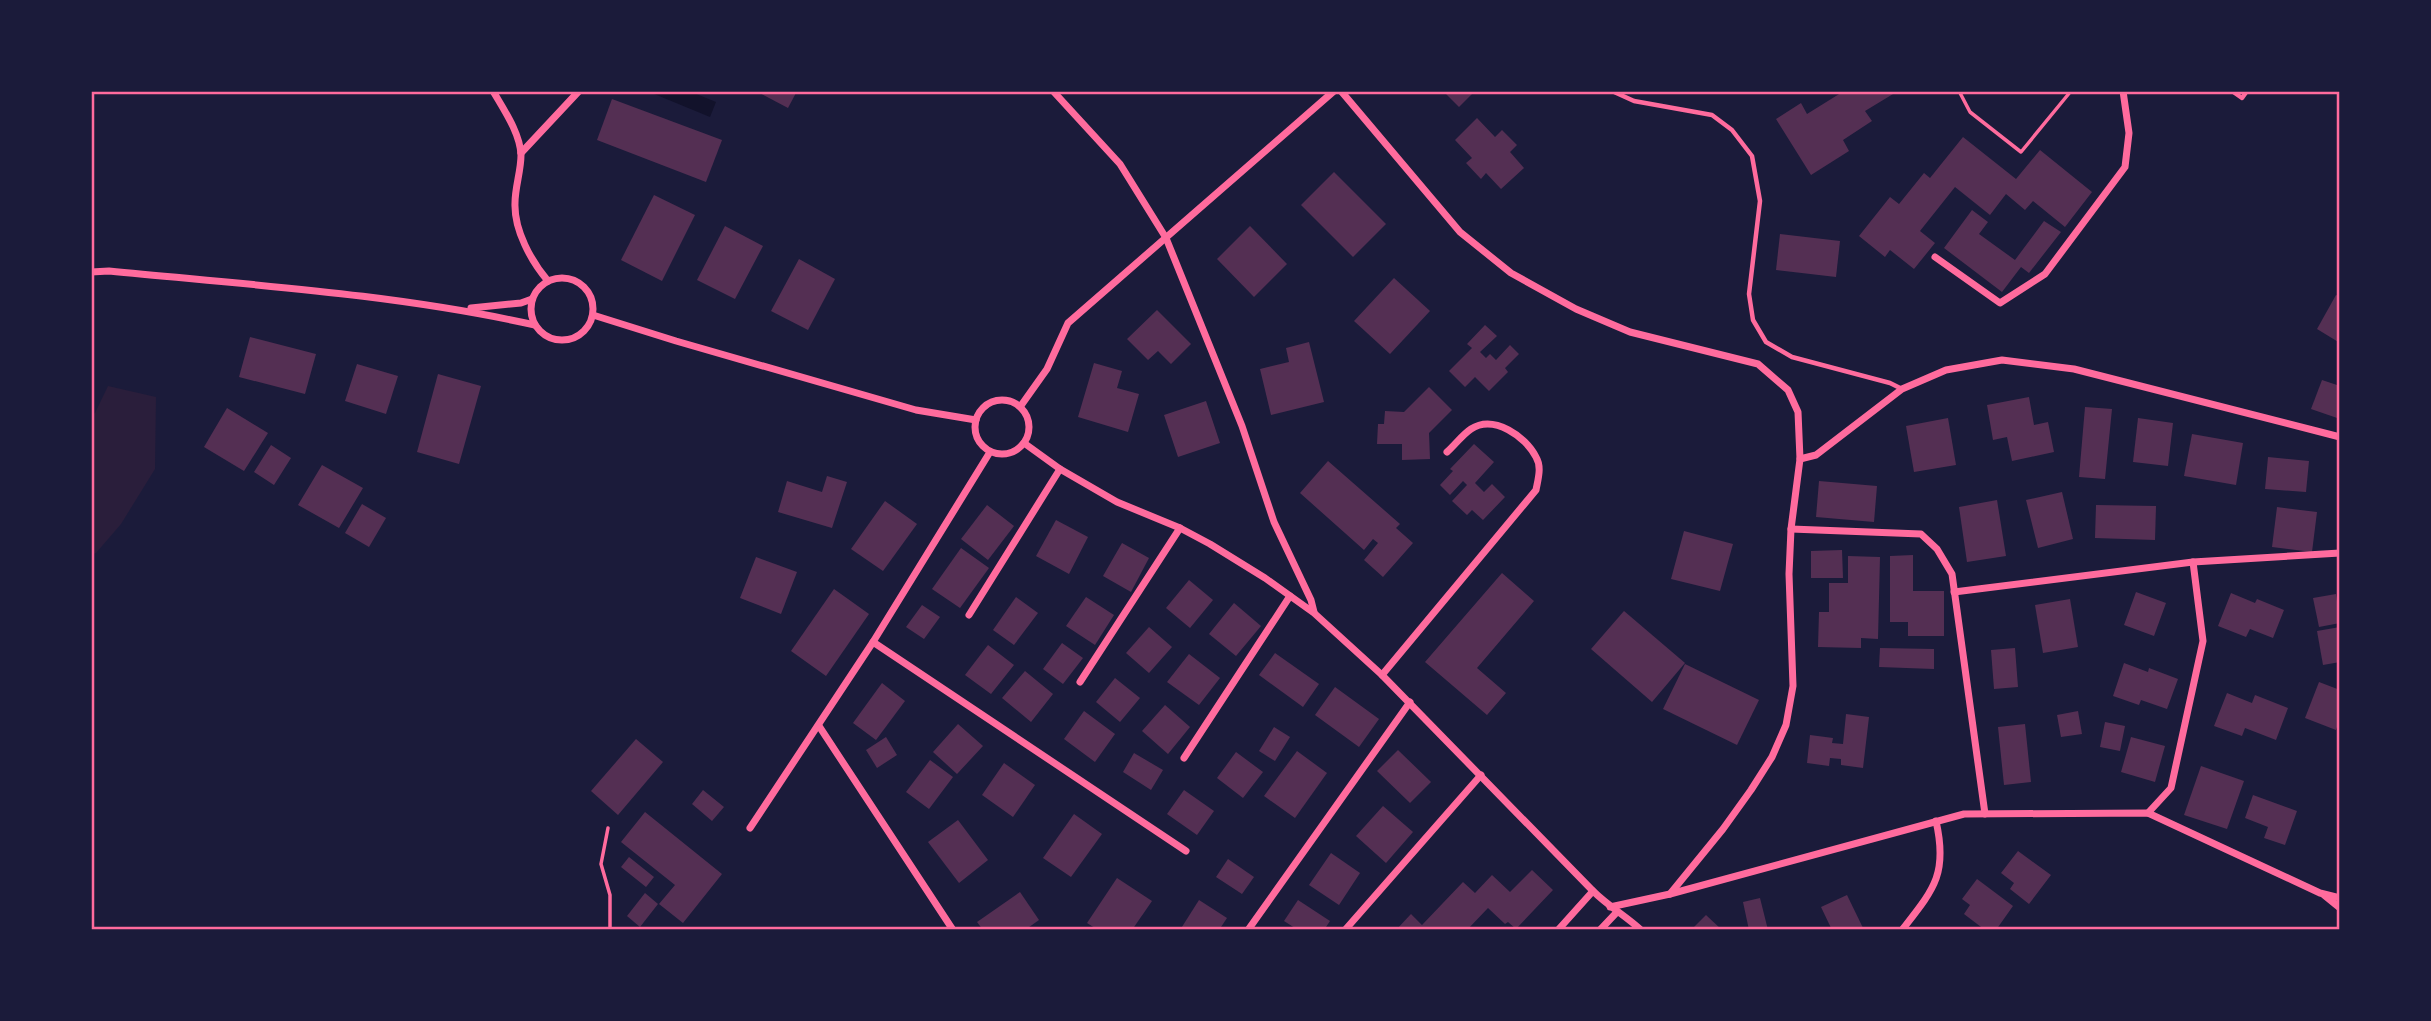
<svg xmlns="http://www.w3.org/2000/svg" width="2431" height="1021" viewBox="0 0 2431 1021" font-family="Karla,sans-serif">
  <style>
    .green { fill: #2a1e3b }
    .water { fill: #12122b }
    .building { fill: #542f53 }
    .lines { fill: none; stroke-linecap: round; stroke-linejoin: round }
    .path { stroke: #ff6b9d; stroke-width: 3.5 }
    .service { stroke: #ff6b9d; stroke-width: 4.5 }
    .minor { stroke: #ff6b9d; stroke-width: 7 }
    .neatline { fill: none; stroke: #ff6b9d; stroke-width: 2.5 }
  </style>
  <rect width="100%" height="100%" fill="#1b1b3a"/>
  <path class="green" d="M108,386L156,397L155,469L121,524L96,553L91,555V415L95,413Z"/>
  <path class="water" d="M647,91H689L716,102L710,117Z"/>
  <g class="building">
    <path d="M756,91H797L788,108Z"/>
    <path d="M1443,91H1475L1459,107Z"/>
    <path d="M1844,91H1898L1865,111L1872,121L1843,140L1849,151L1811,175L1776,119L1801,103L1807,114Z"/>
    <path d="M612,99L722,140L706,182L597,140Z"/>
    <path d="M1477,118L1495,137L1502,130L1517,145L1510,152L1524,168L1501,189L1486,173L1481,179L1466,163L1472,158L1455,140Z"/>
    <path d="M1963,137L2016,179L2040,150L2092,192L2065,227L2033,201L2025,210L2006,194L1990,215L1955,187L1920,231L1935,243L1914,269L1890,250L1885,257L1859,236L1890,197L1899,204L1924,173L1930,178Z"/>
    <path d="M1334,172L1386,224L1353,257L1301,205Z"/>
    <path d="M654,195L695,215L662,281L621,260Z"/>
    <path d="M1972,210L1988,222L1979,234L2015,260L2044,221L2061,232L2029,273L2021,267L2002,292L1944,248Z"/>
    <path d="M725,226L763,246L735,299L697,280Z"/>
    <path d="M1250,226L1287,264L1254,297L1217,259Z"/>
    <path d="M1780,234L1840,241L1836,277L1776,270Z"/>
    <path d="M799,259L835,279L808,330L771,311Z"/>
    <path d="M1394,278L1430,311L1390,354L1354,321Z"/>
    <path d="M2336,295L2340,297V343L2317,329Z"/>
    <path d="M1157,310L1191,344L1171,364L1158,351L1148,360L1127,339Z"/>
    <path d="M1485,325L1497,336L1480,352L1486,358L1490,354L1496,360L1510,345L1519,354L1505,368L1508,372L1489,391L1475,377L1465,387L1449,371L1472,348L1467,344Z"/>
    <path d="M250,337L316,354L305,394L239,377Z"/>
    <path d="M1309,342L1324,402L1271,415L1260,369L1289,362L1286,348Z"/>
    <path d="M1094,363L1122,371L1117,388L1139,394L1128,432L1078,417Z"/>
    <path d="M357,364L398,376L386,414L345,401Z"/>
    <path d="M438,374L481,386L459,464L417,452Z"/>
    <path d="M2322,380L2340,386V419L2311,409Z"/>
    <path d="M1429,387L1452,410L1429,433L1430,459L1402,460V444H1377L1378,424H1384L1385,411L1404,412Z"/>
    <path d="M2029,397L2034,425L2048,422L2054,452L2012,461L2007,437L1993,440L1987,405Z"/>
    <path d="M1206,401L1220,443L1178,457L1164,415Z"/>
    <path d="M2085,407L2112,409L2105,479L2079,477Z"/>
    <path d="M227,408L268,433L244,471L204,447Z"/>
    <path d="M1948,418L1956,465L1914,472L1906,426Z"/>
    <path d="M2138,418L2173,423L2168,466L2133,462Z"/>
    <path d="M2192,434L2243,443L2236,485L2184,476Z"/>
    <path d="M1474,444L1494,462L1475,483L1484,492L1492,484L1505,497L1483,520L1472,510L1467,515L1452,501L1467,485L1463,481L1450,495L1440,485L1453,471L1450,469Z"/>
    <path d="M271,445L291,458L274,485L254,472Z"/>
    <path d="M2268,457L2309,461L2306,492L2265,489Z"/>
    <path d="M1328,461L1400,524L1396,528L1413,543L1383,577L1364,560L1378,543L1373,539L1364,550L1300,493Z"/>
    <path d="M322,465L363,488L339,528L298,505Z"/>
    <path d="M827,476L847,482L832,528L778,512L787,481L822,492Z"/>
    <path d="M1819,481L1877,486L1874,522L1816,517Z"/>
    <path d="M2062,492L2073,539L2038,548L2026,500Z"/>
    <path d="M1997,500L2006,556L1967,562L1959,507Z"/>
    <path d="M885,501L917,524L883,571L851,549Z"/>
    <path d="M362,504L386,518L369,547L345,533Z"/>
    <path d="M987,505L1014,526L988,560L961,539Z"/>
    <path d="M2096,505L2156,506L2155,540L2095,538Z"/>
    <path d="M2277,507L2317,512L2312,552L2272,547Z"/>
    <path d="M1056,520L1088,537L1069,574L1036,556Z"/>
    <path d="M1684,531L1733,544L1720,591L1671,579Z"/>
    <path d="M1122,543L1149,558L1131,592L1103,576Z"/>
    <path d="M961,548L989,568L960,608L932,589Z"/>
    <path d="M1842,550L1843,578H1811V551Z"/>
    <path d="M1913,555V591H1944V636H1908V622H1890V556Z"/>
    <path d="M1848,556L1880,557L1878,639L1861,638V648L1818,647L1819,612H1829V583H1848Z"/>
    <path d="M756,557L797,572L781,614L740,598Z"/>
    <path d="M1502,573L1534,601L1477,668L1506,693L1487,715L1425,662Z"/>
    <path d="M1189,580L1213,600L1190,628L1166,608Z"/>
    <path d="M834,589L869,614L826,676L791,651Z"/>
    <path d="M2136,592L2166,603L2154,636L2124,625Z"/>
    <path d="M2231,593L2255,603L2257,599L2284,610L2273,638L2250,629L2246,637L2218,626Z"/>
    <path d="M2336,594L2340,623L2319,627L2313,598Z"/>
    <path d="M1016,597L1038,613L1014,645L993,630Z"/>
    <path d="M1086,597L1114,615L1095,645L1066,626Z"/>
    <path d="M2070,599L2078,647L2043,653L2035,605Z"/>
    <path d="M1234,603L1261,626L1236,656L1209,634Z"/>
    <path d="M922,605L940,617L924,639L906,627Z"/>
    <path d="M1624,611L1685,663L1652,702L1591,649Z"/>
    <path d="M1149,627L1172,647L1149,673L1126,653Z"/>
    <path d="M2340,627V662L2323,665L2317,631Z"/>
    <path d="M1062,643L1083,658L1063,684L1043,669Z"/>
    <path d="M988,645L1014,665L991,694L965,675Z"/>
    <path d="M1880,648L1934,649V669L1879,667Z"/>
    <path d="M2015,648L2018,687L1994,689L1991,650Z"/>
    <path d="M1275,653L1319,684L1303,707L1259,675Z"/>
    <path d="M1189,654L1220,678L1199,705L1167,682Z"/>
    <path d="M2124,663L2148,672L2149,668L2178,679L2167,709L2141,700L2139,705L2113,696Z"/>
    <path d="M1685,664L1759,700L1737,745L1663,709Z"/>
    <path d="M1025,671L1053,694L1031,722L1002,698Z"/>
    <path d="M1115,678L1140,698L1120,722L1096,702Z"/>
    <path d="M2319,682L2340,690V718L2336,730L2305,718Z"/>
    <path d="M882,683L905,701L876,740L853,723Z"/>
    <path d="M1335,687L1379,719L1359,747L1315,715Z"/>
    <path d="M2227,693L2252,703L2255,695L2288,708L2276,740L2245,728L2242,736L2214,726Z"/>
    <path d="M1165,705L1190,727L1168,754L1142,731Z"/>
    <path d="M1084,711L1115,734L1095,762L1064,739Z"/>
    <path d="M2078,711L2082,734L2061,737L2057,715Z"/>
    <path d="M1846,714L1869,717L1863,768L1841,765V759L1830,758L1829,766L1807,763L1810,735L1833,738L1832,743L1843,744Z"/>
    <path d="M2105,722L2125,726L2120,751L2100,747Z"/>
    <path d="M958,724L983,746L957,774L933,752Z"/>
    <path d="M2025,724L2031,782L2004,785L1998,727Z"/>
    <path d="M1274,727L1290,737L1275,761L1259,751Z"/>
    <path d="M886,737L897,755L877,768L866,750Z"/>
    <path d="M2131,737L2165,746L2155,782L2121,772Z"/>
    <path d="M636,739L663,762L618,815L591,791Z"/>
    <path d="M1398,750L1431,782L1410,803L1377,771Z"/>
    <path d="M1297,751L1327,773L1295,818L1264,796Z"/>
    <path d="M1236,752L1263,772L1243,798L1217,778Z"/>
    <path d="M1134,753L1163,770L1151,790L1123,772Z"/>
    <path d="M930,760L953,777L929,809L906,792Z"/>
    <path d="M1004,763L1035,785L1013,817L982,795Z"/>
    <path d="M2201,766L2244,781L2227,829L2184,815Z"/>
    <path d="M703,790L724,807L712,821L692,804Z"/>
    <path d="M1184,790L1214,811L1197,835L1167,814Z"/>
    <path d="M2253,795L2297,811L2285,845L2264,838L2268,827L2245,818Z"/>
    <path d="M1383,806L1413,832L1386,863L1356,836Z"/>
    <path d="M645,812L722,874L683,923L659,904L675,885L621,842Z"/>
    <path d="M1074,814L1102,834L1071,877L1043,858Z"/>
    <path d="M958,820L988,860L959,883L928,842Z"/>
    <path d="M2018,851L2051,875L2029,904L2010,889L2014,883L2001,873Z"/>
    <path d="M1331,853L1360,873L1339,905L1309,885Z"/>
    <path d="M629,857L654,877L646,887L621,867Z"/>
    <path d="M1228,859L1254,877L1242,894L1216,877Z"/>
    <path d="M1532,870L1553,890L1516,929L1508,922L1505,924L1488,908L1467,930H1396L1411,914L1422,925L1463,882L1475,893L1492,875L1510,892Z"/>
    <path d="M1117,878L1152,901L1132,930H1098L1087,923Z"/>
    <path d="M1977,879L2013,906L1996,930H1985L1964,914L1970,905L1962,899Z"/>
    <path d="M1020,892L1039,920L1025,930H983L977,922Z"/>
    <path d="M645,893L658,904L640,927L627,916Z"/>
    <path d="M1847,895L1864,930H1832L1821,907Z"/>
    <path d="M1760,898L1768,930H1749L1743,902Z"/>
    <path d="M1199,900L1227,918L1219,930H1180Z"/>
    <path d="M1298,900L1330,921L1324,930H1298L1284,921Z"/>
    <path d="M1706,915L1722,930H1691Z"/>
  </g>
  <g class="lines">
    <g class="path">
      <path d="M1959,91L1970,112L2021,152L2071,91"/>
      <path d="M608,828L601,864L610,895V930"/>
    </g>
    <g class="service">
      <path d="M1612,91L1634,101L1712,115L1732,130L1752,156L1760,201L1749,294L1753,320L1766,342L1792,357L1890,383L1902,389"/>
      <path d="M2232,91L2242,98L2247,91"/>
    </g>
    <g class="minor">
      <path d="M493,91C504,110 520,133 521,155C521,171 515,187 515,203C514,230 531,261 548,281"/>
      <path d="M1053,91L1120,164L1166,238L1242,426L1274,522L1311,600L1314,612"/>
      <path d="M1341,91L1460,232L1511,273L1576,309L1630,332L1758,364L1788,390L1798,412L1800,459L1791,529L1789,574L1793,686L1786,725L1772,757L1751,790L1723,829L1670,894"/>
      <path d="M521,153L579,91"/>
      <path d="M1935,257L2000,303L2045,274L2125,167L2129,133L2123,91"/>
      <path d="M91,272L109,271C251,285 395,294 535,325"/>
      <circle cx="562" cy="309" r="31"/>
      <path d="M471,308L521,303L532,299"/>
      <path d="M593,315L676,341L916,410L976,420"/>
      <circle cx="1002" cy="427" r="27"/>
      <path d="M1020,407L1047,369L1068,323L1334,91"/>
      <path d="M1024,443L1060,469L1117,502L1180,528L1210,544L1265,578L1314,613L1382,675L1593,891C1608,906 1626,916 1641,930"/>
      <path d="M1800,459L1816,455L1902,389L1946,370L2002,360L2074,369L2340,437"/>
      <path d="M1791,529L1921,534L1937,549L1952,574L1985,814"/>
      <path d="M1954,592L2193,562L2340,553"/>
      <path d="M969,615L1060,469"/>
      <path d="M873,642L1186,851"/>
      <path d="M1382,675L1536,490C1538,479 1542,467 1536,457C1526,437 1494,414 1471,429C1462,435 1455,445 1447,452"/>
      <path d="M1080,682L1180,528"/>
      <path d="M819,726L953,930"/>
      <path d="M1184,758L1290,596"/>
      <path d="M2148,813L2171,788L2203,641L2193,562"/>
      <path d="M750,828L873,642L990,452"/>
      <path d="M2324,895L2340,908"/>
      <path d="M1610,907L1670,894L1964,814L2148,813L2320,893L2340,898"/>
      <path d="M1248,930L1410,702"/>
      <path d="M1345,930L1481,775"/>
      <path d="M1558,930L1593,891"/>
      <path d="M1600,930L1617,912"/>
      <path d="M1902,930C1934,889 1948,874 1936,821"/>
    </g>
  </g>
  <rect width="2431" height="1021" fill="none" stroke="#1b1b3a" stroke-width="186"/>
  <rect x="93" y="93" width="2245" height="835" class="neatline"/>
</svg>
